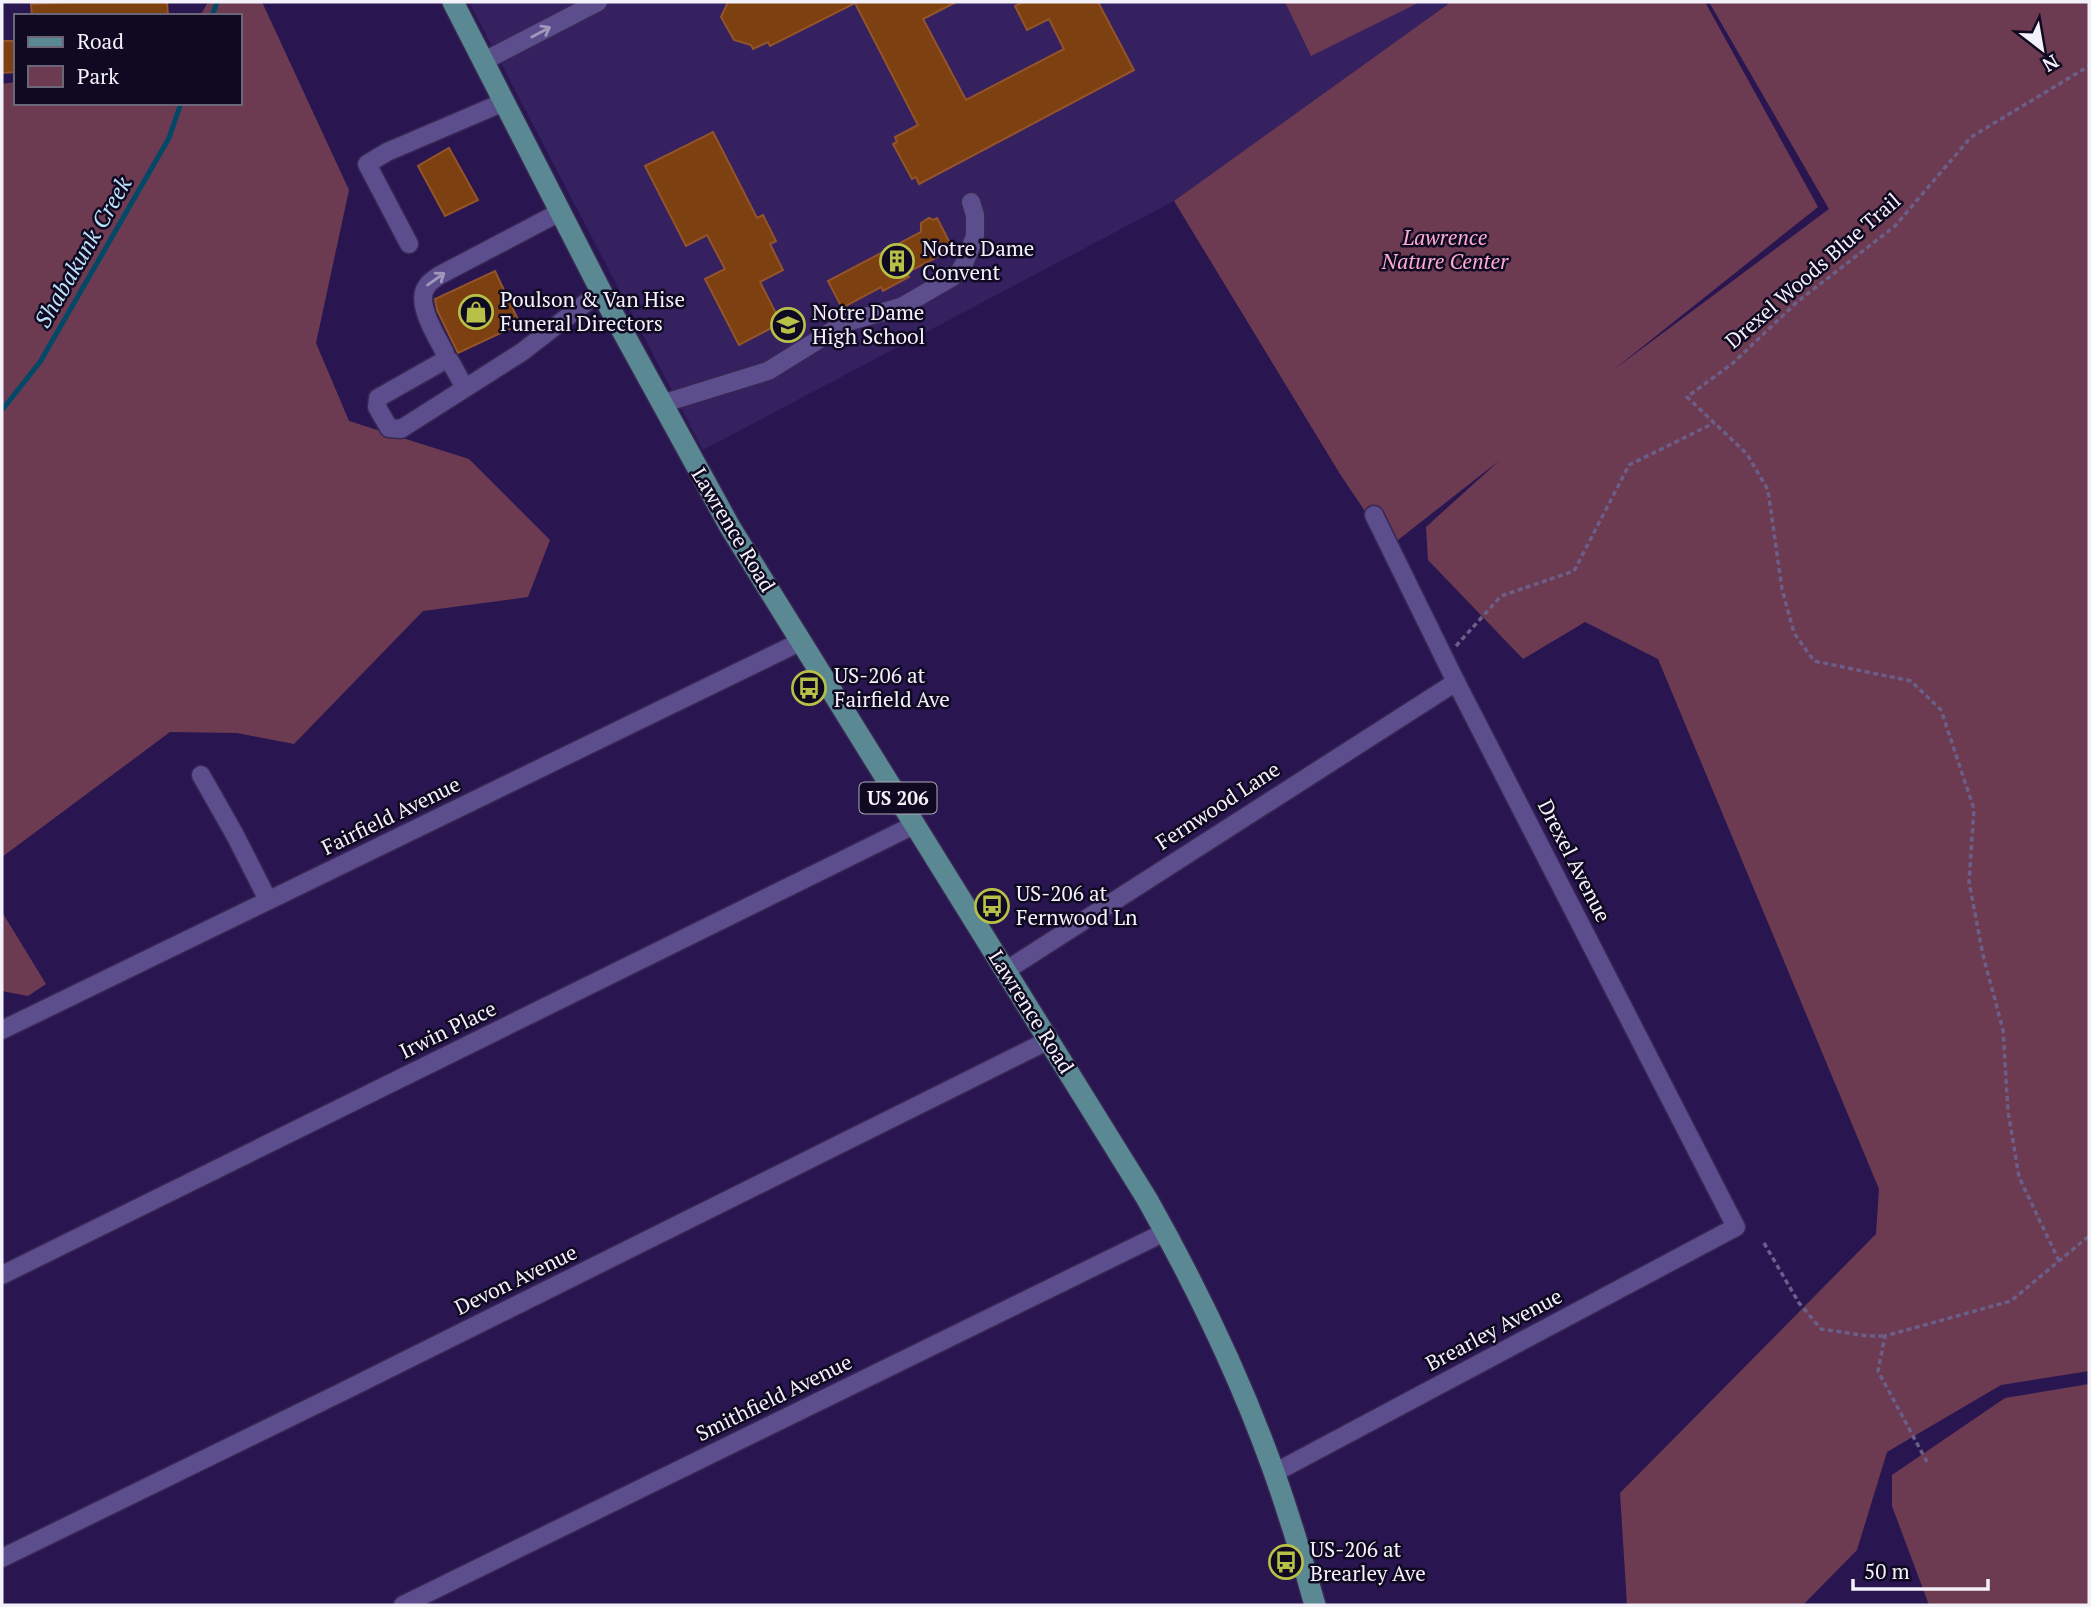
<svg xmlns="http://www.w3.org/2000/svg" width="2091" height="1607" viewBox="0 0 2091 1607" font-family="'PT Serif',serif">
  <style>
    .built { fill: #352060 }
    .green { fill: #6d3b51 }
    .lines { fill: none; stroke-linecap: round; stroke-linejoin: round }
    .stream { stroke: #014966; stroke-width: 5 }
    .building { fill: #7d4011; stroke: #935429; stroke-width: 2 }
    .minor-casing { stroke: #382754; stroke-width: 21 }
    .major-casing { stroke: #382754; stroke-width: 24 }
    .path { stroke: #6b5e88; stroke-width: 3.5; stroke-dasharray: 5 3.5; stroke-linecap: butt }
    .minor { stroke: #5c4d8c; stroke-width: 18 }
    .major { stroke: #5a8893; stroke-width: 21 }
    .oneway { stroke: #a097bd }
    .labels { text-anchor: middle; stroke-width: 5; stroke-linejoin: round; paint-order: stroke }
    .shield { fill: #100922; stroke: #afabb8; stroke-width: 2 }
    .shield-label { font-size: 19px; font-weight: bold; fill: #f3f1f9 }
    .park-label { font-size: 21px; font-style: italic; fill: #fdacce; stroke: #100922 }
    .poi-label { font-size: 21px; fill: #f3f1f9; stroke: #100922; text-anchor: start }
    .street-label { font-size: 21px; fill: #f3f1f9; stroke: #100922 }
    .water-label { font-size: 23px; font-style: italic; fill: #bae2f8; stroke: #100922 }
  </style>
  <rect width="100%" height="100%" fill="#291651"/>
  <path class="built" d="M469,2H1451L1174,201L703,450Z"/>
  <g class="green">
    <path d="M208,2H262L349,190L316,343L349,421L469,459L550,540L528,597L423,611L294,744L237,733L170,732L2,857V84L16,82V103H240V16H200Z"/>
    <path d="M1285,2H1420L1311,56Z"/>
    <path d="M1451,2H1705L1818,207L1612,371L1829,209L1709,2H2089V1371L2001,1385L1887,1452L1857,1550L1803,1605H1627L1620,1493L1876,1234L1879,1189L1658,659L1585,622L1523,659L1428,560L1426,527L1500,460L1389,547L1340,474L1174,201Z"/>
    <path d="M2,912L46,984L28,996L2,991Z"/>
    <path d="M2089,1384V1605H1929L1892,1506V1475L2005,1398Z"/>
  </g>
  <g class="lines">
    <g class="stream">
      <path d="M212,16L217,2"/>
      <path d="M2,410L40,362L169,138L181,103"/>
    </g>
  </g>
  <g class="building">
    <path d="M78,2H167L168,16H32L31,4Z"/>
    <path d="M728,2H956L923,19L966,100L1064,49L1049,19L1027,30L1015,6L1023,2H1098L1134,70L919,184L916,177L912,179L893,144L897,142L895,137L918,125L855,3L770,46L768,42L753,49L751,45L734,40L721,17Z"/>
    <path d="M2,41H16V72L2,73Z"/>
    <path d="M713,132L757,218L763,215L776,241L770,244L783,270L760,282L781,323L739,345L705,279L725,269L707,235L686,246L645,166Z"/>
    <path d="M449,148L478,200L445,216L418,166Z"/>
    <path d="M929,218L933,220L937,218L953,249L906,273L909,277L883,291L881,287L842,308L828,281L921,232V223Z"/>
    <path d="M495,271L520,324L458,353L437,310L435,299Z"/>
  </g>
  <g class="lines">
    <g class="minor-casing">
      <g id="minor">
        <path d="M484,61L598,2"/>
        <path d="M409,244L367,164L387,152L504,102"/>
        <path d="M445,360V353C437,337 414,302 427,286C430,281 436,278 440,275L560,212"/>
        <path d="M465,388L450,361L445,360L378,398L377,407L389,428L401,429L522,352L601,291"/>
        <path d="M661,404L768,371L847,322L901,307L951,278L959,272L964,264L975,236V215L971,202"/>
        <path d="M201,775L235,835L268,900"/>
        <path d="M1005,971L1456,682"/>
        <path d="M2,1030L800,642"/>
        <path d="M2,1275L914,825"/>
        <path d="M1274,1473L1736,1227L1456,682L1374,515"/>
        <path d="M2,1558L348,1389L1049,1040"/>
        <path d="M403,1605L1165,1232"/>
      </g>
    </g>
    <g class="major-casing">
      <path id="major" d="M453,2L607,303L730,527L1147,1199C1205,1302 1256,1410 1291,1523C1300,1550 1307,1578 1315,1605"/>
    </g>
    <g class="path">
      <path d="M1456,646L1501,596L1574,571L1629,465L1714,423"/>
      <path d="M1764,1243L1799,1303L1821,1329L1868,1336H1885"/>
      <path d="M2059,1261L2019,1177L2008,1111L2003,1030L1983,955L1969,882L1974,809L1941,710L1911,681L1814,661L1794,633L1782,589L1768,490L1747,454L1687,397L1733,363L1797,302L1895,226L1971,137L2089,66"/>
      <path d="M1927,1462L1878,1371L1885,1336L2011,1301L2089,1236"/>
    </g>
    <use href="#minor" class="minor"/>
    <use href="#major" class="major"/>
  </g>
  <defs><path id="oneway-shaft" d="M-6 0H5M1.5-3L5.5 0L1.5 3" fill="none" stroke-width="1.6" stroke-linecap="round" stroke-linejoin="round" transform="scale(1.75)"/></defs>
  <g class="oneway">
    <use href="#oneway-shaft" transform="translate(541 32) rotate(-28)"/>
    <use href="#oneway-shaft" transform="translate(436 279) rotate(-35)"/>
  </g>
  <defs>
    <g id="building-ring" transform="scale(1.75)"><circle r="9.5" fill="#100922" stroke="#b8c147" stroke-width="1.5"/><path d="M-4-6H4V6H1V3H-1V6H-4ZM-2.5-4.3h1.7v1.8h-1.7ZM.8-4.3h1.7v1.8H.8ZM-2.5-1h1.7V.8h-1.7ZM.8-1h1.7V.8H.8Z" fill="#b8c147"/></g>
    <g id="shop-ring" transform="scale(1.75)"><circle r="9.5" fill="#100922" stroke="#b8c147" stroke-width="1.5"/><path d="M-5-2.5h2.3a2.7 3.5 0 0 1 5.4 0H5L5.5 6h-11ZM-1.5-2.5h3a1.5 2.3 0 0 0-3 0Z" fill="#b8c147"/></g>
    <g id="school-ring" transform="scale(1.75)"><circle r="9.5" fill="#100922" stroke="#b8c147" stroke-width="1.5"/><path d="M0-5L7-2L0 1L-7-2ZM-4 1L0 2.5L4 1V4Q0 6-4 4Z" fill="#b8c147"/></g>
    <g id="bus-ring" transform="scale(1.75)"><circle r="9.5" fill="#100922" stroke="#b8c147" stroke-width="1.5"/><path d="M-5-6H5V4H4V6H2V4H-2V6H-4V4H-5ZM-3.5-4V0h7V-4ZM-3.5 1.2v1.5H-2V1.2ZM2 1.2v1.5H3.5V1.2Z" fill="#b8c147"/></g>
  </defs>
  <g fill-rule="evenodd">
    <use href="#building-ring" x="897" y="261"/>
    <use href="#shop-ring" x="476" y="312"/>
    <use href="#school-ring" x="788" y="325"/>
    <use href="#bus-ring" x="809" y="688"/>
    <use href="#bus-ring" x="992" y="906"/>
    <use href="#bus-ring" x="1286" y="1562"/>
  </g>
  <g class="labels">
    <rect class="shield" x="859.5" y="782.5" width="77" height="31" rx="5"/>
    <g class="shield-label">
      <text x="898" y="805">US 206</text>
    </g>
    <g class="park-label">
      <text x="1445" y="245">Lawrence<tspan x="1445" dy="24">Nature Center</tspan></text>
    </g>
    <g class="poi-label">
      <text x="922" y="256">Notre Dame<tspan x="922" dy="24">Convent</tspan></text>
      <text x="500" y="307">Poulson &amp; Van Hise<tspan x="500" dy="24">Funeral Directors</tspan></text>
      <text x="812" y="320">Notre Dame<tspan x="812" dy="24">High School</tspan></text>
      <text x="834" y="683">US-206 at<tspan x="834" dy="24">Fairfield Ave</tspan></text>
      <text x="1016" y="901">US-206 at<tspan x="1016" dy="24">Fernwood Ln</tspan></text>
      <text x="1310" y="1557">US-206 at<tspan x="1310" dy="24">Brearley Ave</tspan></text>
    </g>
    <g class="street-label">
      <text transform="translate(1813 271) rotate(-41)" y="7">Drexel Woods Blue Trail</text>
      <text transform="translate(733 530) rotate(59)" y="7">Lawrence Road</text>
      <text transform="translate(1218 806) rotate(-33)" y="7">Fernwood Lane</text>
      <text transform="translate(391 816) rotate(-26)" y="7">Fairfield Avenue</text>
      <text transform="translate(1574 861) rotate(63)" y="7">Drexel Avenue</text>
      <text transform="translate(1031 1012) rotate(58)" y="7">Lawrence Road</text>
      <text transform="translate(448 1030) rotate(-26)" y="7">Irwin Place</text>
      <text transform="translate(516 1280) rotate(-26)" y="7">Devon Avenue</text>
      <text transform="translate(1494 1330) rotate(-28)" y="7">Brearley Avenue</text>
      <text transform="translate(774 1398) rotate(-26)" y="7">Smithfield Avenue</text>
    </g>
    <g class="water-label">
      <text transform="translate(83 252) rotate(-60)" y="8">Shabakunk Creek</text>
    </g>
  </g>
  <rect width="2091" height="1607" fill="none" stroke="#f3f1f9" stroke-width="7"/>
  <rect x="14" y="14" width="228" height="91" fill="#100922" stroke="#6b6678" stroke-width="2"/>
  <rect x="28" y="37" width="35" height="10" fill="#5a8893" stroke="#6b6678" stroke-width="2"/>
  <text x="77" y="49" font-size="21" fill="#f3f1f9">Road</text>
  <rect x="28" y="66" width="35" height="21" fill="#6d3b51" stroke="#6b6678" stroke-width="2"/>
  <text x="77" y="84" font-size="21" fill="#f3f1f9">Park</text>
  <g transform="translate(2042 49) rotate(149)" stroke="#100922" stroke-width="5" paint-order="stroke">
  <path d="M0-5L12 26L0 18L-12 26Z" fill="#f3f1f9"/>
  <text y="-10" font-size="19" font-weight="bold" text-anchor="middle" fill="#f3f1f9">N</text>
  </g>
  <path d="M1853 1579v10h135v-10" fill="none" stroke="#f3f1f9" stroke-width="3.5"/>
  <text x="1864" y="1579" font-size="21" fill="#f3f1f9" stroke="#100922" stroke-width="5" paint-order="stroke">50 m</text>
</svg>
